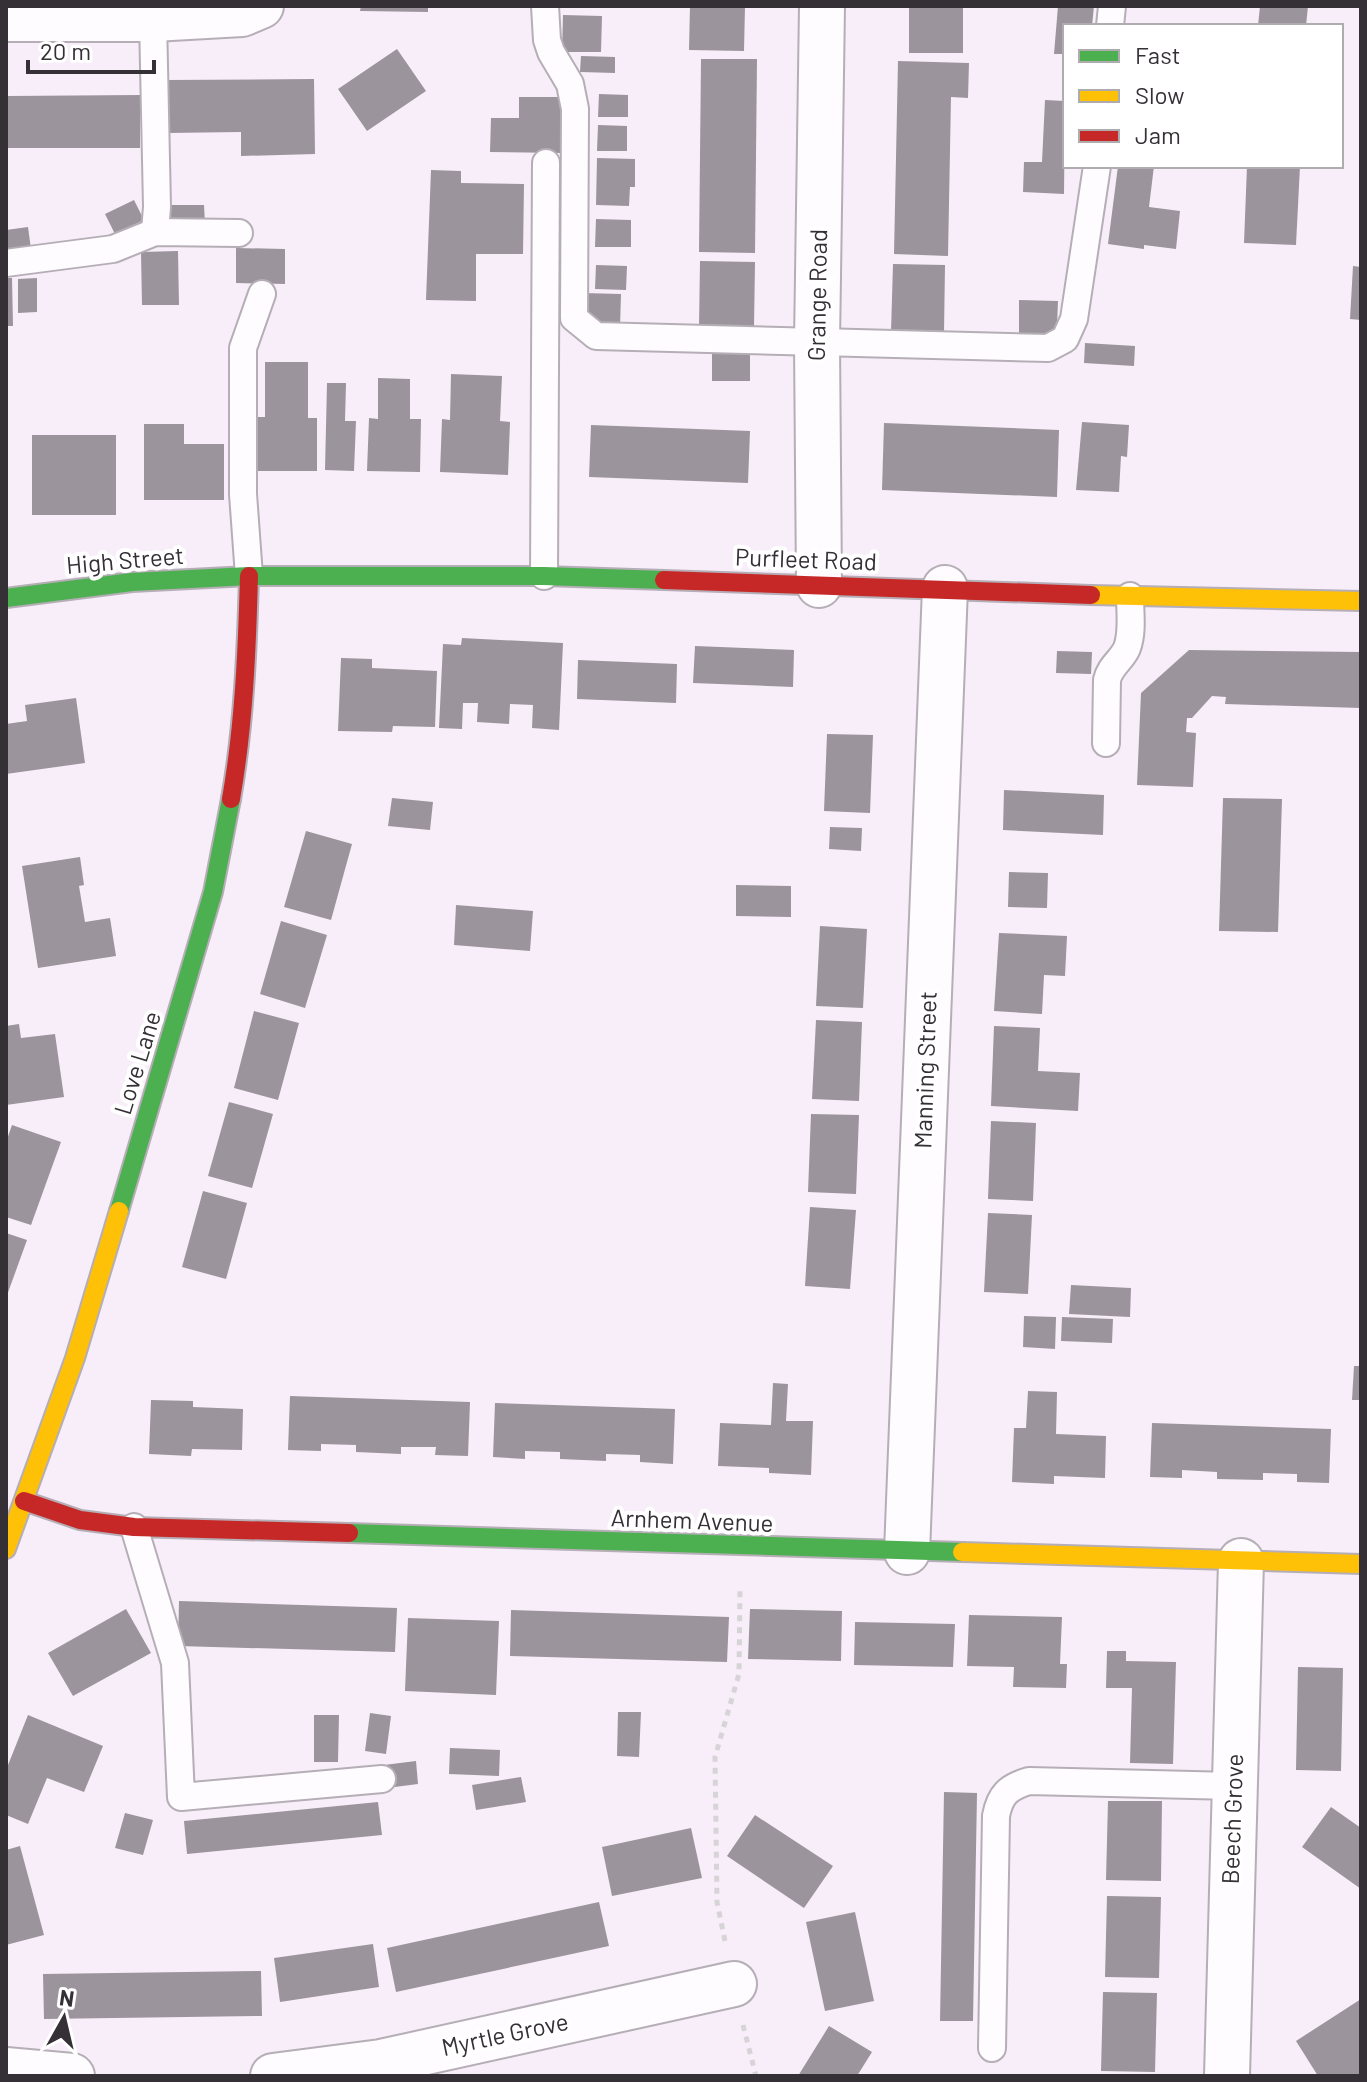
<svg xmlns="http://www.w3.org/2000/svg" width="1367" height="2082" viewBox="0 0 1367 2082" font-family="Barlow,sans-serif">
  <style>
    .building { fill: #9b949c }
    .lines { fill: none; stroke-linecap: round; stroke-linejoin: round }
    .lane-casing { stroke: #b5aeb6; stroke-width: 30 }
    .street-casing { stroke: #b5aeb6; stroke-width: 48 }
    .fast-casing { stroke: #b5aeb6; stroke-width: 22 }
    .slow-casing { stroke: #b5aeb6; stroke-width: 22 }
    .jam-casing { stroke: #b5aeb6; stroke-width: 22 }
    .path { stroke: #d7d4d7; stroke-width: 5; stroke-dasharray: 6 6; stroke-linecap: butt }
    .lane { stroke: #fefcfe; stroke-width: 26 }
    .street { stroke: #fefcfe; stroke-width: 44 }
    .fast { stroke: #4caf50; stroke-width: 18 }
    .slow { stroke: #ffc107; stroke-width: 18 }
    .jam { stroke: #c62828; stroke-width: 18 }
    .labels { text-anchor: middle; stroke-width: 8; stroke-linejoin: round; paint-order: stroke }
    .street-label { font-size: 24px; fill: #352f36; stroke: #fff }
  </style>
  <rect width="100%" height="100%" fill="#f8eef9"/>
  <g class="building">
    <path d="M361,6H428V12L360,11Z"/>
    <path d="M690,6H745L744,51L689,50Z"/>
    <rect x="909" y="6" width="54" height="47"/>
    <path d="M1058,6H1094L1092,26H1065V54H1054Z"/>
    <path d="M1260,6H1308L1306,26H1258Z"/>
    <path d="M563,15L602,16L601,52H562Z"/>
    <path d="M397,49L426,91L367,131L338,89Z"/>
    <path d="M581,56L615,57V73L580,72Z"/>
    <path d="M701,59H757L755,253L699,252Z"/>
    <path d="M898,61L969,63L968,98L951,97L948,256L894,254Z"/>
    <path d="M314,79L315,154L241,156V132L167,133V80Z"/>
    <path d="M599,94L628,95V117H598Z"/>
    <path d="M140,95V148H6V96Z"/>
    <path d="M519,97H562L561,153L490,152L491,118H519Z"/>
    <path d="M1045,100L1065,101L1064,194L1023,192L1024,162H1042Z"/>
    <path d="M598,125L627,126V151H597Z"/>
    <path d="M597,158L635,159V187H630L629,206L596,205Z"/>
    <path d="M1118,166H1154L1149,207L1180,211L1176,249L1144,245V249L1108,244Z"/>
    <path d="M1247,166H1300L1296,245L1244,243Z"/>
    <path d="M431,170L461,171V183L524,184L523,254H476V301L426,300Z"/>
    <path d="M134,200L144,220L115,234L105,214Z"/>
    <path d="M171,205H204L205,224L171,225Z"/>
    <path d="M596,219L631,220V247H595Z"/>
    <path d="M28,227L31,249L6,252V230Z"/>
    <path d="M236,248L285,249V284L236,283Z"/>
    <path d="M178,251L179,305H142L141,252Z"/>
    <path d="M700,261L755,262L754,327H699Z"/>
    <path d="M893,264L945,265L944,333L891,332Z"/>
    <path d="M596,265L627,266L626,290L595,289Z"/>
    <path d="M1353,266L1361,267V320L1350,319Z"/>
    <path d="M6,278H12L13,326H6Z"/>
    <path d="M37,278V312L18,313V279Z"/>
    <path d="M583,293L621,294L620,328H594L583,315Z"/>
    <path d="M1019,300L1058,301L1057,326L1047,338L1019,337Z"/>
    <path d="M1085,343L1135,346L1134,366L1084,363Z"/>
    <path d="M712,351L750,352V381H712Z"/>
    <path d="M265,362H308V418H317V471H255V417H265Z"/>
    <path d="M451,374L502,376L500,421L510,422L508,475L440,472L442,419L450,420Z"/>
    <path d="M378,378L410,379V419H421L420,472L367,471L369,418L378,419Z"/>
    <path d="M327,383H346L345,421H356L354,471L325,470Z"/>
    <path d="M1082,422L1129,425L1127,457L1121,456L1119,492L1076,490Z"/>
    <path d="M884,423L1059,430L1057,497L882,490Z"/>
    <path d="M144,424H184V444H224V500H144Z"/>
    <path d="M591,425L750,431L748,483L589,477Z"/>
    <rect x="32" y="435" width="84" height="80"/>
    <path d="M462,638L563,643L559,730L532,728L533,705L510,704L509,724L477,722L478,703H463L462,729L439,728L443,644L461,645Z"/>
    <path d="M695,646L794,650L793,687L693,683Z"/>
    <path d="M1189,650L1361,652V708L1225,704L1226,697L1212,696L1192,718H1187L1186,732L1196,733L1193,787L1137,785L1141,693Z"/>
    <path d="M1057,651L1092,652L1091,674L1056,673Z"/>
    <path d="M341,658L372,659V668L437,671L435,727L393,726L392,732L338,731Z"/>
    <path d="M578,660L677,664L676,703L577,699Z"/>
    <path d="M76,698L85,763L6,774V724L27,721L25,705Z"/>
    <path d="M827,734L873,735L870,813L824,811Z"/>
    <path d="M1004,790L1104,795L1103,835L1003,830Z"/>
    <path d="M392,798L433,802L430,830L388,826Z"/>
    <path d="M1223,798L1282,799L1278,932L1219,931Z"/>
    <path d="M830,827L862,828L861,851L829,849Z"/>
    <path d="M306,831L352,844L331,920L284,907Z"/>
    <path d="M80,857L84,885L79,886L85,922L110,918L116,956L38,968L22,866Z"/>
    <path d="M1009,872L1048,873L1047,908L1008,907Z"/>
    <path d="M736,885L791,886V917L736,916Z"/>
    <path d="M456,905L533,911L530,951L454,945Z"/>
    <path d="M281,921L327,935L305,1008L260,994Z"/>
    <path d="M820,926L867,929L863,1008L816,1006Z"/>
    <path d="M999,933L1067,936L1065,976L1044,975L1042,1014L994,1011Z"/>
    <path d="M254,1011L299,1023L278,1100L234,1088Z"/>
    <path d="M816,1020L862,1022L859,1101L812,1099Z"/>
    <path d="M19,1024L21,1038L55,1034L64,1097L6,1105V1026Z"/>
    <path d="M994,1026L1040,1028L1038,1071L1080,1073L1078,1111L991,1106Z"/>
    <path d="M229,1102L273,1114L252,1188L208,1176Z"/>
    <path d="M811,1114L859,1115L856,1194L808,1192Z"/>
    <path d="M991,1121L1036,1123L1033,1201L988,1199Z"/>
    <path d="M12,1125L61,1142L31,1225L6,1217V1142Z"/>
    <path d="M203,1191L247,1203L226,1279L182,1267Z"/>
    <path d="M810,1207L856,1210L850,1289L805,1286Z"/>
    <path d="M988,1213L1032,1215L1028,1294L984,1292Z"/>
    <path d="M6,1233L27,1240L6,1298Z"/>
    <path d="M1071,1285L1131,1288L1130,1317L1069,1314Z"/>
    <path d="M1024,1316L1056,1317L1055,1349L1023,1347Z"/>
    <path d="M1062,1317L1113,1319L1112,1343L1061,1341Z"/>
    <path d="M1354,1366H1361V1400H1352Z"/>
    <path d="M773,1383L788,1384L786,1421H813L811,1475L769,1473V1468L718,1466L720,1423L771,1425Z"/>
    <path d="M1028,1391L1057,1392L1056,1434L1106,1436L1105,1478L1054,1476V1484L1012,1482L1014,1428H1026Z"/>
    <path d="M290,1396L470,1402L468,1456L435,1455L436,1447H401V1454L356,1452V1445L321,1444V1451L288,1450Z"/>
    <path d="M151,1400L193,1401V1407L243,1409L242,1450L192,1449L191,1456L149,1454Z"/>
    <path d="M495,1403L675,1409L673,1464L640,1462V1455L606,1454V1461L560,1459V1452L525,1451V1459L493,1457Z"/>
    <path d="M1152,1423L1331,1429L1329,1483L1297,1482V1474L1263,1473V1480L1217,1479V1472L1182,1470V1478L1150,1477Z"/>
    <path d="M179,1601L397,1608L395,1652L178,1646Z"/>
    <path d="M126,1609L151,1653L73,1696L48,1653Z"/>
    <path d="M750,1609L842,1611L841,1661L748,1659Z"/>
    <path d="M511,1610L729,1617L727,1662L510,1656Z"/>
    <path d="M969,1615L1062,1617L1060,1664H1067L1066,1688L1013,1687L1014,1667L967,1666Z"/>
    <path d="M408,1618L499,1621L496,1695L405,1691Z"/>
    <path d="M855,1622L955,1624L953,1667L854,1665Z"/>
    <path d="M1107,1651H1126V1661L1176,1662L1173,1764L1130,1763L1132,1688H1106Z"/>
    <path d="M1298,1667L1343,1668L1341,1771L1296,1770Z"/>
    <path d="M618,1712H641L639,1757L617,1756Z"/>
    <path d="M370,1713L391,1716L386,1754L365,1751Z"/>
    <path d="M28,1715L103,1746L84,1792L47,1778L28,1824L6,1815V1770Z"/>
    <path d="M314,1715H339L338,1762H314Z"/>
    <path d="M450,1748L500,1750L499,1776L449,1774Z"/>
    <path d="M416,1761L418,1784L379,1789L376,1766Z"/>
    <path d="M521,1777L526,1802L476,1810L472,1785Z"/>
    <path d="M944,1792L977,1793L973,2021H940Z"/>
    <path d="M1108,1801H1162L1161,1881L1106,1880Z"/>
    <path d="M378,1802L382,1835L187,1854L184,1821Z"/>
    <path d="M1331,1807L1361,1828V1889L1302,1847Z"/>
    <path d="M125,1813L153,1820L143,1855L115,1848Z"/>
    <path d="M755,1815L833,1866L804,1908L727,1856Z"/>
    <path d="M691,1828L702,1878L612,1896L602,1847Z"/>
    <path d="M20,1846L44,1935L6,1945V1850Z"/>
    <path d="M1107,1896L1161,1897L1159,1978L1105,1977Z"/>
    <path d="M599,1902L609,1946L396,1992L387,1948Z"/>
    <path d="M855,1912L874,2001L825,2011L806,1922Z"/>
    <path d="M373,1944L379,1987L280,2002L274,1958Z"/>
    <path d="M261,1971L262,2016L44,2019L43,1974Z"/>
    <path d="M1103,1992L1157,1993L1155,2072L1101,2071Z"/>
    <path d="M1361,1999V2076H1318L1296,2041Z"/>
    <path d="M829,2026L872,2052L857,2076H798Z"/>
  </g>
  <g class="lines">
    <g class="lane-casing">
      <g id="lane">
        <path d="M545,6L547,40L551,52L570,84L575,109L574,318L596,336L1048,348L1065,339L1074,319L1097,166"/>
        <path d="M153,19L157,207L155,232"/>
        <path d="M1110,26L1112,6"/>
        <path d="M6,263L113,249L155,232L239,233"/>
        <path d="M249,576L243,494V348L262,294"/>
        <path d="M544,576L546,163"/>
        <path d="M1106,743L1107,680C1110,666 1122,660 1127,648C1133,632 1130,613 1130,596"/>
        <path d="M134,1527L175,1663L181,1797L382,1779"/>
        <path d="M992,2048L996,1816C1000,1795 1008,1787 1029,1781L1233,1786"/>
      </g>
    </g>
    <g class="street-casing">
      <g id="street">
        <path d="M6,19H153L242,14L261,6"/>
        <path d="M819,585L817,343L822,6"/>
        <path d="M907,1552L945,588"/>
        <path d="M6,2070L72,2076"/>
        <path d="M273,2076L381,2062L734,1984"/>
        <path d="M1227,2076L1241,1561"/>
      </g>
    </g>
    <g class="fast-casing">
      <g id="fast">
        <path d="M6,598L132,582L249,576H544L664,580"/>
        <path d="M119,1211L213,892L231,799"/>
        <path d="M349,1533L962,1552"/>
      </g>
    </g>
    <g class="slow-casing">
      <g id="slow">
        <path d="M1091,595L1361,601"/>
        <path d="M6,1549L75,1358L119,1211"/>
        <path d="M962,1552L1361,1564"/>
      </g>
    </g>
    <g class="jam-casing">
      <g id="jam">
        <path d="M664,580L1091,595"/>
        <path d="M231,799C244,725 247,650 249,576"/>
        <path d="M24,1501L80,1520L134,1527L349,1533"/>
      </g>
    </g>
    <g class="path">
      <path d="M725,1941L717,1902L715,1757L739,1674L740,1588"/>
      <path d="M743,2025L756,2076"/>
    </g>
    <use href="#lane" class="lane"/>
    <use href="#street" class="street"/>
    <use href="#fast" class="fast"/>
    <use href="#slow" class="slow"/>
    <use href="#jam" class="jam"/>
  </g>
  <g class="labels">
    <g class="street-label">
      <text transform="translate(818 295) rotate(-89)" y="8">Grange Road</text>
      <text transform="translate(806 560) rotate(2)" y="8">Purfleet Road</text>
      <text transform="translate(125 561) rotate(-5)" y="8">High Street</text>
      <text transform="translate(138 1063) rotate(-73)" y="8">Love Lane</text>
      <text transform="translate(926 1070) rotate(-88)" y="8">Manning Street</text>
      <text transform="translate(692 1521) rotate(2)" y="8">Arnhem Avenue</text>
      <text transform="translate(1233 1819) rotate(-88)" y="8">Beech Grove</text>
      <text transform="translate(505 2035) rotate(-12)" y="8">Myrtle Grove</text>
    </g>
  </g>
  <rect width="1367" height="2082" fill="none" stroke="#352f36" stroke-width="16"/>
  <rect x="1063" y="24" width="280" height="144" fill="#ffffff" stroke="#aeacaf" stroke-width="2"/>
  <rect x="1079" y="50" width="40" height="12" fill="#4caf50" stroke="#aeacaf" stroke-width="2"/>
  <text x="1135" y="64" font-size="24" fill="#352f36">Fast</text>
  <rect x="1079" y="90" width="40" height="12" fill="#ffc107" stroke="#aeacaf" stroke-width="2"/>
  <text x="1135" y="104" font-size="24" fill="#352f36">Slow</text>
  <rect x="1079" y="130" width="40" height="12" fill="#c62828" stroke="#aeacaf" stroke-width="2"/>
  <text x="1135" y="144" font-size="24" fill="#352f36">Jam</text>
  <g transform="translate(64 2018) rotate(8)" stroke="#ffffff" stroke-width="6" paint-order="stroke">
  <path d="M0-6L14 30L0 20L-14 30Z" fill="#352f36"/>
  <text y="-12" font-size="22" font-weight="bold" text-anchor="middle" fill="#352f36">N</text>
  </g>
  <path d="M28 60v12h126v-12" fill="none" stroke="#352f36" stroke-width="4"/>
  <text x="40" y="60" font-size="24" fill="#352f36" stroke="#ffffff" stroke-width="6" paint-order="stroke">20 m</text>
</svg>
